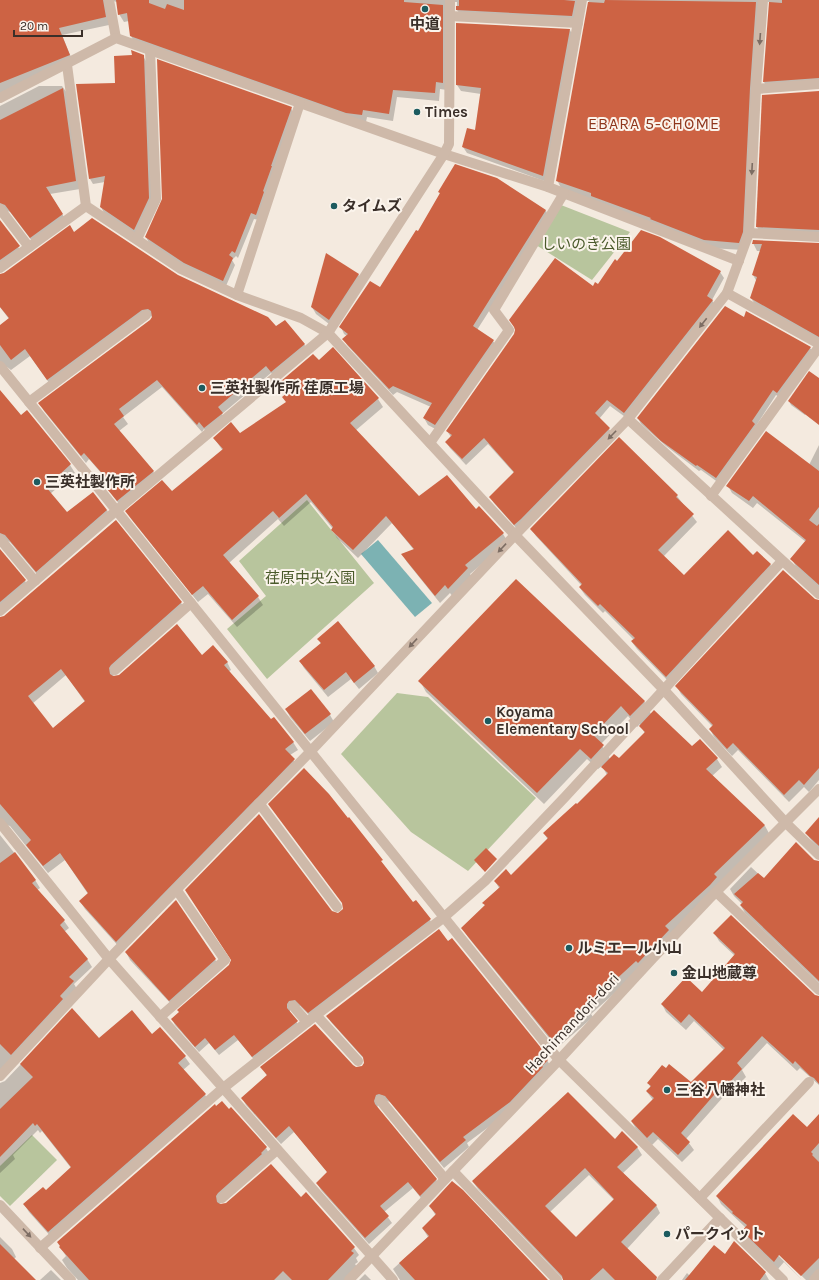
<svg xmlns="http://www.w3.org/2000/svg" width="819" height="1280" viewBox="0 0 819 1280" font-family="Karla,'Noto Sans JP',sans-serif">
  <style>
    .green { fill: #b8c59d }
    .water { fill: #7cb2b3 }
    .shadow { fill: #0003; fill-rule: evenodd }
    .building { fill: #cd6344; fill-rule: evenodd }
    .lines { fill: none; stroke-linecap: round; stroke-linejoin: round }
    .minor { stroke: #ceb9a9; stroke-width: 10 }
    .oneway { fill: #7d6d63 }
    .poi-dot { fill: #1c5b5f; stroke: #fbf4ec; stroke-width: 1.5 }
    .labels { text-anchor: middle; stroke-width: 4; stroke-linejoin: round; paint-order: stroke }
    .poi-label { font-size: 15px; font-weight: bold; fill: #3a2f29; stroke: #fbf4ec; text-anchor: start }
    .park-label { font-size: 15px; fill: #4a5a2b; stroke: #fbf4ec }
    .street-label { font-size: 15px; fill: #3a2f29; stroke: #fbf4ec }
    .neighbourhood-label { font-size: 16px; letter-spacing: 1px; fill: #8f371d; stroke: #fbf4ec }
  </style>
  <rect width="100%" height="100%" fill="#f4eadf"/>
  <g class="green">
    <path d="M561,205L630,232L592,280L536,245Z"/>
    <path d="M307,500L374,583L267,679L227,629L266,596L239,561Z"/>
    <path d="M397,693L428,697L536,798L468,871L411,832L341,754Z"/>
    <path d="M32,1135L57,1160L10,1206L0,1196V1166Z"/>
  </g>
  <path class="water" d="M378,540L432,603L415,617L361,554Z"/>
  <g class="shadow">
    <path d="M0,0H819V85L768,89L764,82L770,2H764L746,240L743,250L709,248L561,188L557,180L589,1H584L576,23L462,17L457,10V2H451L447,90L440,89L439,101L397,97L393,121L367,117L366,122L135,44L131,36L129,21L124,22L119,14L117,2L113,1L109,25L62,35L73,62L0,102Z"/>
    <path d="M570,30L573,36L547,182L467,153L463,147L476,132L481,94L461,91L457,85Z"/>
    <path d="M143,56L146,61L152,204L137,235L104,213L101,207L105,182L93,184L90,179L116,84Z"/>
    <path d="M39,86H62L67,93L80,189L50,194L67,222L35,245L10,212L4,210L0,212V106Z"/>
    <path d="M819,92V238L761,234L757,227Z"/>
    <path d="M291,108L294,114L259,220L254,219L238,258L236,256L232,260L235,265L226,286L188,269L149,243L146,237Z"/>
    <path d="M439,192L546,211L549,217L477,330L493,341L497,347L439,431L428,425L424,418L431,407L397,392L393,395L347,345L344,339L347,336L344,334L341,327L380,288L418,233L440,194Z"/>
    <path d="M0,221L23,254L0,271Z"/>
    <path d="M74,234L178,276L276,328L304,344L309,352L276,379L271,373L222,414L226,421L209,435L204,429L202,432L162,387L123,417L128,424L119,431L153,471L157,479L122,508L104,484L108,481L89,459L86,463L44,411L40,403L151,321L153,317L150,316L52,387L30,356L11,370L7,367L0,369V326L9,319L0,307V275Z"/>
    <path d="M753,243L819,244V341L756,306L751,298L757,282L753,275L761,251H757Z"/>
    <path d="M720,272L724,278L712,300L716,307L628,419L610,406L599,419L609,429L613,435L518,530L494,503L490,497L514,473L488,444L466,465L450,448L446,442L451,437L447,431L593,287L598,285Z"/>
    <path d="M358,274L362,282L333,327L316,314L312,307Z"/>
    <path d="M810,348L814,353L781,398L776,395L719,483L701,470L699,471L666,446L641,424L638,418Z"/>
    <path d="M332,349L378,399L383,407L355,431L418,498L476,511L479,508L503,534L508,542L470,574L472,577L453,597L450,593L440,603L407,562L402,554L414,550L392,523L358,558L337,538L332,530L333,529L311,502L284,526L278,519L229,563L258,597L263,605L237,627L208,594L198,602L132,520L127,512L172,493L223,451L214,438L240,434L287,403L288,393L281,382L318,361Z"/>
    <path d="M819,378V398L805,415L791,405L789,401Z"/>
    <path d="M0,391L21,416L27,411L70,465L75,473L50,494L67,514L107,510L111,518L41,579L10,542L4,540L0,542Z"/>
    <path d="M619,438L677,496L697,522L663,557L684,576L753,556L770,564L774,572L671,684L637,649L632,642L634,640L605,611L603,613L585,595L580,588L582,586L536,536L531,529Z"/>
    <path d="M819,445V588L796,567L792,559L806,542L757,503L753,508L732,493L728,486L809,465Z"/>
    <path d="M115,521L181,603L186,610L115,673L112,678L202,656L227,662L231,670L228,672L271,720L293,742L298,750L290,755L298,767L121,949L85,909L80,901L88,894L65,860L48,873L10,826L3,824L0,827V618L5,617ZM66,675L85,702L52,729L32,704Z"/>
    <path d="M0,551L25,581L29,588L0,614Z"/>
    <path d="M814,600L819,601V780L809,792L804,787L789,802L738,750L732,756L714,737L710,729L713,727L681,694L677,687Z"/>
    <path d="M319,639L374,666L378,673L359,689L351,679L328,697L304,668L300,661L321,644Z"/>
    <path d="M420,681L644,701L651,714L692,747L717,759L722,767L712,776L765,826L770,835L642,969L591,1014L593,1017L557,1048L468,937L463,929L485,906L484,903L499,888L495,881L511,876L548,840L544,833L577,806L607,775L602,766L598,769L587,759L544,804L426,692ZM628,716L637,727L640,724L645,734L619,760L610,759L601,744Z"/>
    <path d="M286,709L330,715L334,722L310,741L290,717Z"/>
    <path d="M349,819L413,904L430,920L433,926L312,1018L300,1006L292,1007L290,1010V1013L300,1027L256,1062L238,1040L219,1055L209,1043L199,1052L175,1025L172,1019L331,912L337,915L344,910L348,820Z"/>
    <path d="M819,821V849L811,840L806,833Z"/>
    <path d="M0,835L32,875L40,888L37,890L64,921L69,928L64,932L87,959L92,967L74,984L77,989L0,1079Z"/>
    <path d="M796,844L816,862L819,867V983L745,913L741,906L742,904L734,896L730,889L751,867L764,879Z"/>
    <path d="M175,901L220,967L174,1007L130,960L126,952Z"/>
    <path d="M715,934L814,996L819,997V1085L800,1068L797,1071L767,1043L742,1070L746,1077L734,1089L732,1087L686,1139L694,1150L682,1162L658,1139L652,1145L636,1129L632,1122L653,1100L647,1092L651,1088L648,1083L691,1084L724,1050L694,1021L686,1030L666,1012L662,1004L702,993L735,956L719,941Z"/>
    <path d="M72,1010L99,1039L152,1035L185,1057L190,1064L183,1070L205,1095L210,1102L53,1239L29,1212L24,1204L46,1191L71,1168L42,1131L40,1133L38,1130L13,1155L15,1159L0,1173V1083L5,1081Z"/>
    <path d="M327,1016L541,1050L551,1067L513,1109L467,1143L469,1147L444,1168L390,1102L383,1100L379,1102L377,1108L436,1179L439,1186L424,1202L413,1188L384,1212L392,1223L369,1244L321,1190L317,1183L328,1173L294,1132L281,1144L246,1105L242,1098L267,1076L262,1067L353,1066L356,1068L363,1067L365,1063V1060L331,1022Z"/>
    <path d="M819,1116V1277L816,1280H806L776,1251L775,1252L802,1280L784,1262L778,1269L748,1239L744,1231L746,1228L721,1204L717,1196L807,1128Z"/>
    <path d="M615,1140L637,1147L642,1155L623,1173L656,1205L660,1213L627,1249L657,1280H564L478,1189L473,1182ZM589,1175L614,1200L576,1239L550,1212Z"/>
    <path d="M266,1148L270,1155L222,1201L219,1206L301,1198L306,1193L354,1248L359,1255L356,1258L358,1262L355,1264L360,1271L352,1280H78L67,1268L62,1260L66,1256L60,1247Z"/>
    <path d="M430,1206L547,1280H400L393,1269L428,1237L423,1229L436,1216Z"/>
    <path d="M0,1237L12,1249L16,1257L14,1259L34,1280H0Z"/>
    <path d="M725,1255L765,1273L769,1280H682L687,1273L690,1276Z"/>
    <path d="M51,1270L61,1280H40Z"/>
    <path d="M365,1274L371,1280H359Z"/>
  </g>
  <g class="building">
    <path d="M0,0H103L106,17L59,28L70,55L0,83Z"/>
    <path d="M116,0H149V3L165,9L167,4L184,10V0H404V2L443,5V83L436,82L435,93L393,90L389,114L363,110L362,115L346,113L130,36L127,13L118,15Z"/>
    <path d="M459,0H564L575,1L572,16L456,10V6H459Z"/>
    <path d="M605,0L756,2L750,88L743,232L739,243L704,240L650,219L651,218L591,196V193L556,181L588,2L604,3Z"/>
    <path d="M782,0H819V78L763,82L769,2L782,3Z"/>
    <path d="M456,23L570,29L543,176L462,147L467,128L475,130L481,88L456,85Z"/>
    <path d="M131,50L144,55L149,198L134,230L100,207L105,176L89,179L76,84L115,83L114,56L132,55Z"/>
    <path d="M157,59L292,107L271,166H272L263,191L264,192L256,215L251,213L235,253L232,251L229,255L233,258L223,281L184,263L145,237L162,199Z"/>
    <path d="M63,88L76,181L46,187L63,214L30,238L5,205L0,203V120Z"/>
    <path d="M819,91V230L756,227L762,95Z"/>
    <path d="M455,164L497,178L546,210L473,326L494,340L435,425L423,418L432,403L393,386L389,389L342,339L348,334L339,327L370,281L380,287L416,230L418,231L440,193L438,192Z"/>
    <path d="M92,218L178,275L268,317L276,326L285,320L305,344L271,372L266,366L218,407L223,413L204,428L199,422L197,425L157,380L119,409L124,416L114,424L154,471L117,501L103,484L108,480L84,453L81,456L38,403L150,320L152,317L151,311L148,309L142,310L47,380L25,349L11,360L0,345V325L9,318L0,307V274L4,273L70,225L74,232Z"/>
    <path d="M0,220L20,246L0,260Z"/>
    <path d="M641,230L660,237L721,271L707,296L713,300L624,413L607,400L595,413L610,428L521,519L514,525L489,497L514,472L484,438L462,459L445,442L452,435L446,431L514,334L515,330L514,327L509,320L555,258L593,286L595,282L598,284L615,259L617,261Z"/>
    <path d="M753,240L819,243V337L750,298L757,277L752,275L762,244H752Z"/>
    <path d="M326,253L359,274L329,320L311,307Z"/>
    <path d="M725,306L744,317L746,311L811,347L777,393L773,390L752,421L755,424L716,478L697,465L696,466L661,441L637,418Z"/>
    <path d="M333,347L379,398L350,423L419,496L447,475L476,509L479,506L504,533L465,565L468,568L448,589L445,585L435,596L401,554L414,549L386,516L353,550L331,530L333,527L306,494L279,518L273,511L223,555L259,596L232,620L203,586L192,595L125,511L162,480L172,491L223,449L213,438L231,422L240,433L286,402L282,397L288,392L280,382L313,354L319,360Z"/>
    <path d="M809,371L819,378V425L788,401Z"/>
    <path d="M0,390L21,415L27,410L71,464L46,487L67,512L93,492L107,510L36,572L5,535L0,533Z"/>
    <path d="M766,431L819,471V507L809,520L817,526L819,524V585L790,559L806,540L753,496L749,501L726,486Z"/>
    <path d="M619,437L678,495L676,497L694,514L658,550L684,575L728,530L753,555L757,551L771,564L666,677L631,641L635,638L600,604L598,606L579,587L582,584L530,529Z"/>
    <path d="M116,520L182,602L111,665L109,668L110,674L113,676L119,675L177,624L202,655L213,645L228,662L224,665L271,719L274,717L294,742L285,749L295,759L116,942L79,901L88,893L60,853L43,866L26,845L31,840L0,804V617L4,616ZM61,669L85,701L53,728L28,696Z"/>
    <path d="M0,549L26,580L0,602Z"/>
    <path d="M783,570L815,599L819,600V768L804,785L799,780L784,795L733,743L727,749L709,729L713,725L675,686Z"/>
    <path d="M516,579L645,701L630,716L621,706L593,735L604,745L591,759L580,749L537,793L418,681Z"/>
    <path d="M338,621L375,666L354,683L346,672L324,690L299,661L321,643L317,639Z"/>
    <path d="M311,689L331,714L305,734L285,709Z"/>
    <path d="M654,710L692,746L700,739L718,758L706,769L765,825L714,874L717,877L710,885L665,926L669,930L638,963L636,961L587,1006L589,1007L552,1040L461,928L485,905L482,903L500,887L494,881L506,869L511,875L548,838L543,833L576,803L577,804L608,773L601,767L614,754L619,758L645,732L639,726Z"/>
    <path d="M304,768L329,794L348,818L349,817L383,860L381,861L413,902L416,900L431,919L308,1013L295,1000L289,1001L287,1004V1008L298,1021L252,1057L234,1035L215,1050L205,1038L195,1047L171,1019L179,1012L177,1010L229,965L231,960L185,890L259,814L332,911L338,913L343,909L342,903L268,804Z"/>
    <path d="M819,817V846L805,833Z"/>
    <path d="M796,842L814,860L819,861V981L740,905L743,902L734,894L758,873L764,878Z"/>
    <path d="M486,848L497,859L485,872L474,860Z"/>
    <path d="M15,852L36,880L32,883L65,920L60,925L88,959L69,977L74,981L60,996L63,999L11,1055L0,1044V863Z"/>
    <path d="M176,900L216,959L169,1001L125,952Z"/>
    <path d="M731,915L815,995L819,996V1084L814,1078L810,1076L795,1061L793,1064L762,1036L737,1063L742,1069L730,1082L727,1080L681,1133L690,1142L678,1155L653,1132L647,1138L631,1121L654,1098L646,1091L651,1086L647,1083L662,1065L666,1068L669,1064L691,1082L725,1048L689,1014L681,1023L661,1004L686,977L702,992L735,954L713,933Z"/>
    <path d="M439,929L448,941L452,938L542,1049L541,1050L548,1060L542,1066L543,1067L510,1102L463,1137L466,1140L440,1162L385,1096L379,1094L376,1095L374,1101L375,1104L437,1179L420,1196L408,1182L380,1206L389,1216L365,1238L316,1183L327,1172L289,1126L276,1138L241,1098L267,1075L260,1067L315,1024L353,1065L356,1067L362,1066L364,1063L363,1057L326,1016Z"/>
    <path d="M72,1008L99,1038L132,1010L152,1034L160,1027L186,1056L178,1063L206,1094L48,1232L23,1204L43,1187L46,1190L71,1167L37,1124L35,1126L33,1123L0,1157V1109L33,1077L20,1064Z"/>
    <path d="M568,1092L615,1139L622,1131L638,1147L617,1167L657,1205L621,1242L657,1277L656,1280H615L603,1268L590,1280H563L562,1276L472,1181ZM585,1168L614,1199L576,1237L545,1206Z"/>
    <path d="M222,1101L229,1109L231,1107L267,1147L261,1153L262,1154L218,1193L216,1196L217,1202L220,1204L226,1203L271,1164L301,1197L306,1192L355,1247L351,1251L354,1253L328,1280H292L283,1271L274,1280H89L59,1247L60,1246L57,1242L215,1104L216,1106Z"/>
    <path d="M793,1114L807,1127L819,1114V1143L811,1152L813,1154L812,1155L819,1162V1258L801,1276L779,1255L774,1262L742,1231L747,1225L732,1213L733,1212L716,1196Z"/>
    <path d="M452,1181L463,1190L548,1280H415L399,1263L429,1236L422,1228L436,1214L429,1206Z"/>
    <path d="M734,1241L766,1272L760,1280H685L714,1245L725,1254Z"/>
    <path d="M0,1244L36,1280H0Z"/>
  </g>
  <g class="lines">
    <g class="minor">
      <path d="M109,0L116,38"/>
      <path d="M450,16L578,23"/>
      <path d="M67,65L86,206L181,269L237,295L301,318L328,333L515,535L664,690L786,823L819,855"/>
      <path d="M756,89L819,84"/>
      <path d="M0,98L116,38L444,154L548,187L739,261"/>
      <path d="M548,187L582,0"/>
      <path d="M0,209L29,247"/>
      <path d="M749,233L819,237"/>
      <path d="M137,239L156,199L150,50"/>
      <path d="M0,268L86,206"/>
      <path d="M727,293L819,344"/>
      <path d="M237,295L300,103"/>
      <path d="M0,366L559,1060L783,1280"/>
      <path d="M29,402L146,315"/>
      <path d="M628,419L819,594"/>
      <path d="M430,443L509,330L494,310L564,193"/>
      <path d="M711,496L819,347"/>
      <path d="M0,539L35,581"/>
      <path d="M0,611L117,510L328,333L444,154L449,144L450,0"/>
      <path d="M115,670L191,603"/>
      <path d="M259,803L337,907"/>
      <path d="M0,823L109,959L393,1280"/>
      <path d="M716,892L819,990"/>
      <path d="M293,1006L307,1022"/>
      <path d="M316,1015L358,1061"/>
      <path d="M160,1017L225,960L176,889"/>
      <path d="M0,1076L109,959L310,752L515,535L628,419L727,293L749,233L756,89L763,0"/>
      <path d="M380,1100L445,1179"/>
      <path d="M453,1171L557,1280"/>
      <path d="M222,1198L277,1150"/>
      <path d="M700,1198L809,1082"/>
      <path d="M0,1205L71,1280"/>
      <path d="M40,1248L222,1089L307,1022L443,918L485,881L565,797L782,561"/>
      <path d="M349,1280L559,1060L653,958L709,899L819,789"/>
      <path d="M662,1280L720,1218"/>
      <path d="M814,1280L819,1274"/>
    </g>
  </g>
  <defs><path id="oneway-solid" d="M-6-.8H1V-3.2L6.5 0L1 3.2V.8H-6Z"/></defs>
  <g class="oneway">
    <use href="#oneway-solid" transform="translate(760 39) rotate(94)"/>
    <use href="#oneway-solid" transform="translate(752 169) rotate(93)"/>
    <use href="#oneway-solid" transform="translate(703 323) rotate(128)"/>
    <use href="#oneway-solid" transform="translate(612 435) rotate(134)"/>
    <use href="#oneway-solid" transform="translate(502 548) rotate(133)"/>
    <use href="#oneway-solid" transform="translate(413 643) rotate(133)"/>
    <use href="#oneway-solid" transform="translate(27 1233) rotate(47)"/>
  </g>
  <g class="poi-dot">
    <circle cx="425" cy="9" r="4"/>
    <circle cx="417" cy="112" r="4"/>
    <circle cx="334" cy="206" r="4"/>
    <circle cx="202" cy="388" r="4"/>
    <circle cx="37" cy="482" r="4"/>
    <circle cx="488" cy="721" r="4"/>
    <circle cx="569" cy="948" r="4"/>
    <circle cx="674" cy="973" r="4"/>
    <circle cx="667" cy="1090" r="4"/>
    <circle cx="667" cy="1234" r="4"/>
  </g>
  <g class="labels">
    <g class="poi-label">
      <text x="425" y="29" text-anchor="middle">中道</text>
      <text x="425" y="117">Times</text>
      <text x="342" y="211">タイムズ</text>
      <text x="210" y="393">三英社製作所 荏原工場</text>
      <text x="45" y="487">三英社製作所</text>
      <text x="496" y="717">Koyama<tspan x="496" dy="17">Elementary School</tspan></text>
      <text x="577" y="953">ルミエール小山</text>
      <text x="682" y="978">金山地蔵尊</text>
      <text x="675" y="1095">三谷八幡神社</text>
      <text x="675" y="1239">パークイット</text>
    </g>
    <g class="park-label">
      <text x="586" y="249">しいのき公園</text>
      <text x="310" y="583">荏原中央公園</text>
    </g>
    <g class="street-label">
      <text transform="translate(572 1023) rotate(-47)" y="5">Hachimandori-dori</text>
    </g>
    <g class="neighbourhood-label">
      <text x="654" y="129">EBARA 5-CHOME</text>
    </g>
  </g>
  <path d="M14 30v6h68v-6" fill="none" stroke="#3a2f29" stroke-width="2"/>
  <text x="20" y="30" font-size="12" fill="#3a2f29" stroke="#fbf4ec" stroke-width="3" paint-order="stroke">20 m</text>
</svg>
